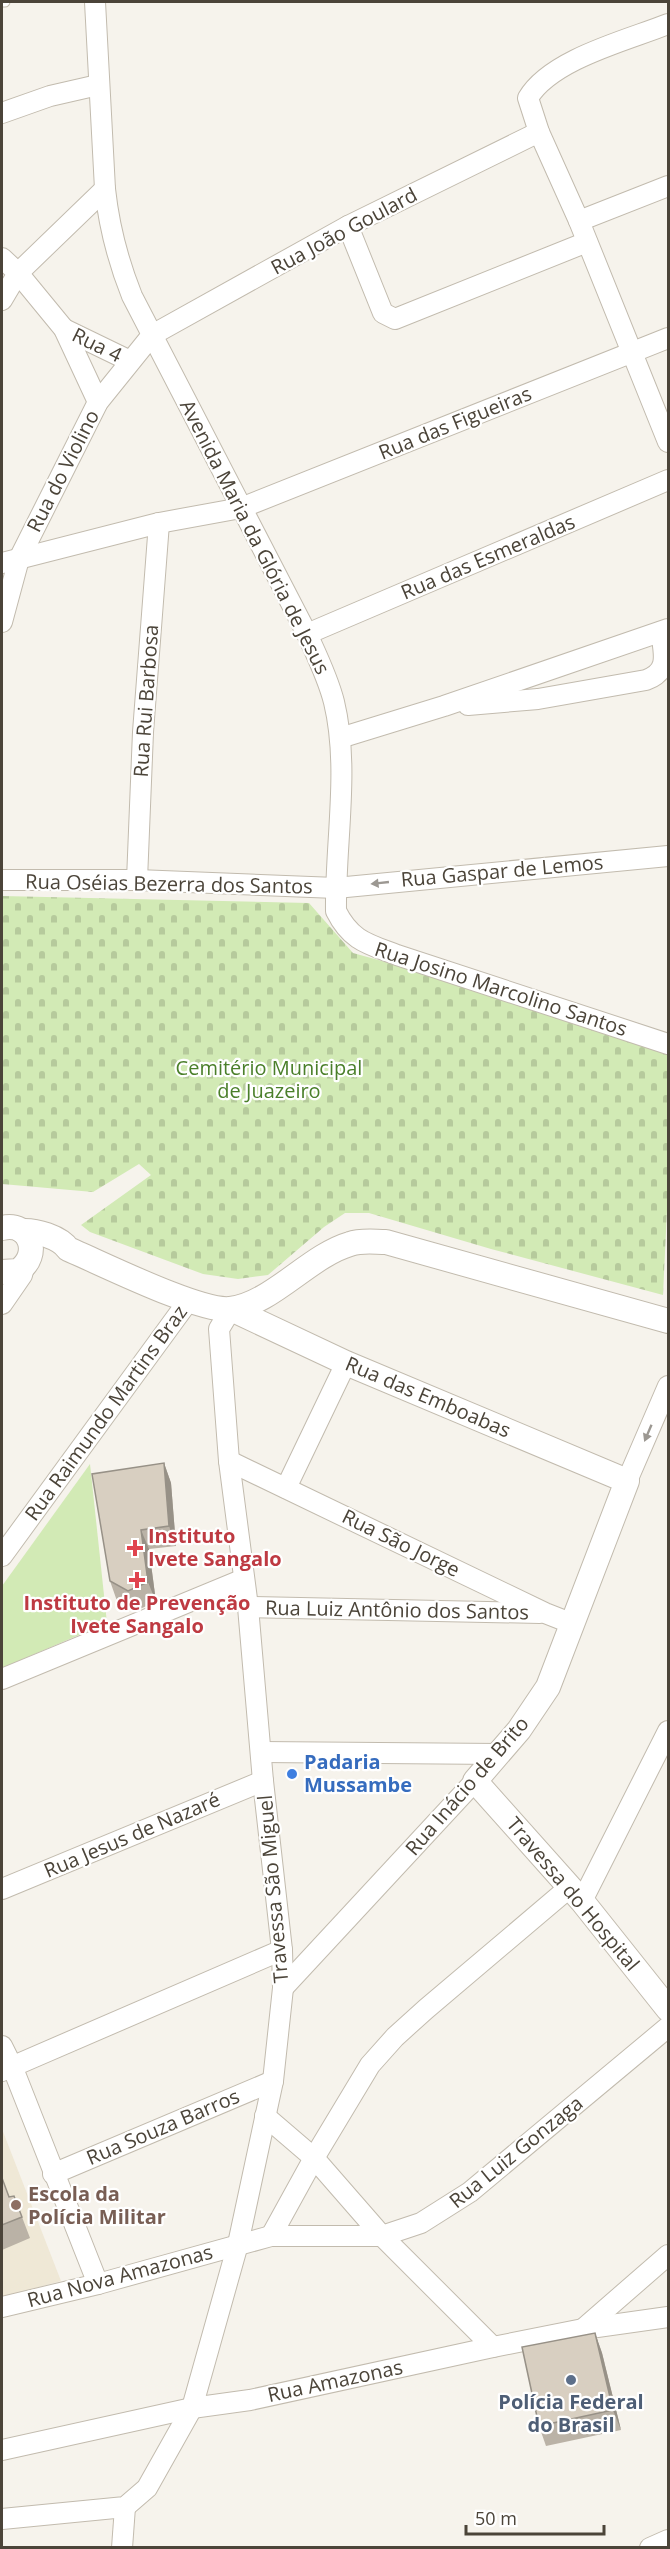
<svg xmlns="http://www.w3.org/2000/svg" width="670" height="2549" viewBox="0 0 670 2549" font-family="'Open Sans',sans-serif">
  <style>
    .education { fill: #efe8d6 }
    .cemetery { fill: url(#cemetery-stones) }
    .park { fill: #d2eab5 }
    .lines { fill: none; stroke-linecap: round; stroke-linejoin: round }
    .service-casing { stroke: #c2bbae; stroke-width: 11 }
    .minor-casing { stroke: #c2bbae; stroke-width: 22 }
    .tertiary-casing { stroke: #c2bbae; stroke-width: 26 }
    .service { stroke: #fff; stroke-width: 9 }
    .minor { stroke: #fff; stroke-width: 20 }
    .tertiary { stroke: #fff; stroke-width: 24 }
    .wall { fill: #bab2a6 }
    .shaded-wall { fill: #979187 }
    .building { fill: #d8cfc1; stroke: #979187; stroke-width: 1.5 }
    .oneway { fill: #9c9892 }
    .health-dot { fill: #e0444e; stroke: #fff; stroke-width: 2 }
    .shop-dot { fill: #3f7fe0; stroke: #fff; stroke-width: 2 }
    .education-dot { fill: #8d6e63; stroke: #fff; stroke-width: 2 }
    .service-dot { fill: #5c6f8a; stroke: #fff; stroke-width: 2 }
    .labels { text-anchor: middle; stroke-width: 4.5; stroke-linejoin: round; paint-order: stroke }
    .street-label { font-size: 20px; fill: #4b4439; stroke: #fff }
    .park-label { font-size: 20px; fill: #4a7f2a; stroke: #fff }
    .health-label { font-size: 20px; font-weight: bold; fill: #be3a42; stroke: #fff; text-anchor: start }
    .shop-label { font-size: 20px; font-weight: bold; fill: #366cbe; stroke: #fff; text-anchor: start }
    .education-label { font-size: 20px; font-weight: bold; fill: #785e54; stroke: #fff; text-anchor: start }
    .service-label { font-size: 20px; font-weight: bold; fill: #4e5e75; stroke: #fff }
  </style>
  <defs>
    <pattern id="cemetery-stones" width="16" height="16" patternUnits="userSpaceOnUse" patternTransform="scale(1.5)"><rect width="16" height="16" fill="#d2eab5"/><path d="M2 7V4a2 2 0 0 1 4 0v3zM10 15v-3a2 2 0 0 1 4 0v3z" fill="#b6ca9c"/></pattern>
  </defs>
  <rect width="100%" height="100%" fill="#f6f3ec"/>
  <path class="education" d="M2,2129L61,2281L2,2297Z"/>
  <path class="cemetery" d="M2,896L309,903L353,953L668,1040V1188L663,1295L491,1249L369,1213H345L324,1227L268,1275L238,1279L203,1274L90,1232L81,1225L151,1175L139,1164L93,1192L2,1184Z"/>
  <path class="park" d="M90,1464L107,1623L2,1668V1586Z"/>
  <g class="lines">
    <g class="service-casing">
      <path id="service" d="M2,2H5"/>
    </g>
    <g class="minor-casing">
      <g id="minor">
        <path d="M95,2L105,189C109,226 118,261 132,296L307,634C317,656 328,678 334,702C350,768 335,843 336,911C351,941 368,944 397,955L668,1044"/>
        <path d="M668,24C628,40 551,59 528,98L539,132L579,221L668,442"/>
        <path d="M2,113L50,96L98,85"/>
        <path d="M579,221L668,186"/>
        <path d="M348,226L383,313L395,319L587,242"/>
        <path d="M2,258L18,273L64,329L98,402"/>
        <path d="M2,300L18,273L105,189"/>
        <path d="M64,329L130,361"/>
        <path d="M2,563L159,523L241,508L668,338"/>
        <path d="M2,622L19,559L98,402L152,335L348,226L539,132"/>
        <path d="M307,634L668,480"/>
        <path d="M468,705L538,699L646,680C670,671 664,654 661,632"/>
        <path d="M340,738L444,706L668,629"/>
        <path d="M2,880H137L336,888L668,856"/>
        <path d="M137,880L143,732L159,523"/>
        <path d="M2,1304L22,1275L24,1267"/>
        <path d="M229,1461L545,1613L573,1624"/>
        <path d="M627,1481L668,1386"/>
        <path d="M286,1488L346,1363"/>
        <path d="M2,1556L189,1300"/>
        <path d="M248,1607L540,1613"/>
        <path d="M2,1679L244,1579"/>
        <path d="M261,1752L499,1754"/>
        <path d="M2,1889L263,1781"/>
        <path d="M582,1901L668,1731"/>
        <path d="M283,1988L475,1781"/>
        <path d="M2,2046L12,2066L98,2284"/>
        <path d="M2,2071L282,1950"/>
        <path d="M265,2116L314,2158L382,2236L493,2347"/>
        <path d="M53,2174L273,2081"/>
        <path d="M271,2236L314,2158L370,2065L395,2037L426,2009L570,1887"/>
        <path d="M2,2307L98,2284L271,2236H382L421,2223L470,2192L668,2027"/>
        <path d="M583,2329L668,2255"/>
        <path d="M2,2450L192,2408L250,2400L493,2347L583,2329L668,2317"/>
        <path d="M2,2519L125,2507L147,2488L192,2408L238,2244L273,2081L283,1988L282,1950L263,1781L248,1607L229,1461L219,1329L231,1309"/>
        <path d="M122,2548L125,2507"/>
        <path d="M650,2548L668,2540"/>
      </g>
    </g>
    <g class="tertiary-casing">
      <g id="tertiary">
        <path d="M2,1228C30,1221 42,1255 18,1271L2,1272"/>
        <path d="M22,1231C35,1230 60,1237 68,1249C101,1263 199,1312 230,1309C272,1304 309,1256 350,1244C361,1240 374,1242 386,1242L668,1321"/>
        <path d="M231,1309L346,1363L627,1481L548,1687L519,1730L475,1781L582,1901L668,2009"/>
      </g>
    </g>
    <use href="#service" class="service"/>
    <use href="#minor" class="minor"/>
    <use href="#tertiary" class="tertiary"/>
  </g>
  <g class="wall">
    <path d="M164,1463L171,1483L176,1546L149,1549L156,1602L135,1611L117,1601L110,1581Z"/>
    <path d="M2,2178L9,2197L22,2217L30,2238L2,2250Z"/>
    <path d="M595,2333L602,2353L621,2430L546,2446L539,2426Z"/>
  </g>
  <g class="shaded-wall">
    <path d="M164,1463L171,1483L176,1546L169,1526Z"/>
    <path d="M141,1530L149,1549L156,1602L148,1582Z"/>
    <path d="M595,2333L602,2353L621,2430L613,2410Z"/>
  </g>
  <g class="building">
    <path d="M164,1463L169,1526L141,1530L148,1582L128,1591L110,1581L92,1474Z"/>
    <path d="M2,2178L9,2197L14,2196L22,2217L2,2225Z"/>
    <path d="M595,2333L613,2410L539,2426L522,2347Z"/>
  </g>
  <defs><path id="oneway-solid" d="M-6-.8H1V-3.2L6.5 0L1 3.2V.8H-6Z" transform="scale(1.5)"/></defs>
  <g class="oneway">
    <use href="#oneway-solid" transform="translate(380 883) rotate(174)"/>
    <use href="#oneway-solid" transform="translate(648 1433) rotate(113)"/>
  </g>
  <g class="health-dot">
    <path d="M132 1539h6v6h6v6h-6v6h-6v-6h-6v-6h6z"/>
    <path d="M134 1571h6v6h6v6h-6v6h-6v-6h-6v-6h6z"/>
  </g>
  <circle class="shop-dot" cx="292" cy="1774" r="6"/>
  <circle class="education-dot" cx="16" cy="2205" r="6"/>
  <circle class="service-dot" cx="571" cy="2380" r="6"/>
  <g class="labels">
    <g class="street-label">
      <text transform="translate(344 231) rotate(-28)" y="7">Rua João Goulard</text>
      <text transform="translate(97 345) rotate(26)" y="7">Rua 4</text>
      <text transform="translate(455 423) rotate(-22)" y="7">Rua das Figueiras</text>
      <text transform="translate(63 471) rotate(-63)" y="7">Rua do Violino</text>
      <text transform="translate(255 537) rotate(63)" y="7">Avenida Maria da Glória de Jesus</text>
      <text transform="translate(488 557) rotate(-23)" y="7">Rua das Esmeraldas</text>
      <text transform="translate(146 701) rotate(-86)" y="7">Rua Rui Barbosa</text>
      <text transform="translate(502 871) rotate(-5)" y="7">Rua Gaspar de Lemos</text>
      <text transform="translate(169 884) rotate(1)" y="7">Rua Oséias Bezerra dos Santos</text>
      <text transform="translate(501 989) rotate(18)" y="7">Rua Josino Marcolino Santos</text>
      <text transform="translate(428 1397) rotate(23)" y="7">Rua das Emboabas</text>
      <text transform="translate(106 1413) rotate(-54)" y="7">Rua Raimundo Martins Braz</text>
      <text transform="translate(401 1543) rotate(26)" y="7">Rua São Jorge</text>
      <text transform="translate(397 1610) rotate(1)" y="7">Rua Luiz Antônio dos Santos</text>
      <text transform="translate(467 1786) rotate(-49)" y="7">Rua Inácio de Brito</text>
      <text transform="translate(132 1835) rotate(-23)" y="7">Rua Jesus de Nazaré</text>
      <text transform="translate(273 1889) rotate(-95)" y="7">Travessa São Miguel</text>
      <text transform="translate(573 1894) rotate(50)" y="7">Travessa do Hospital</text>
      <text transform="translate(163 2127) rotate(-23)" y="7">Rua Souza Barros</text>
      <text transform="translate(516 2152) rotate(-39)" y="7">Rua Luiz Gonzaga</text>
      <text transform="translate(120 2276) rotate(-15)" y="7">Rua Nova Amazonas</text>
      <text transform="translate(335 2381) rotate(-12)" y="7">Rua Amazonas</text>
    </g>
    <g class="park-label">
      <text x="269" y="1075">Cemitério Municipal<tspan x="269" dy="23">de Juazeiro</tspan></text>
    </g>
    <g class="health-label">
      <text x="148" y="1543">Instituto<tspan x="148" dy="23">Ivete Sangalo</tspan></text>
      <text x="137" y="1610" text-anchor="middle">Instituto de Prevenção<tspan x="137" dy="23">Ivete Sangalo</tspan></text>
    </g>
    <g class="shop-label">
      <text x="304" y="1769">Padaria<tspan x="304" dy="23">Mussambe</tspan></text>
    </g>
    <g class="education-label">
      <text x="28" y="2201">Escola da<tspan x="28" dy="23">Polícia Militar</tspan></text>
    </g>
    <g class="service-label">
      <text x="571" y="2409">Polícia Federal<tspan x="571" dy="23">do Brasil</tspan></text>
    </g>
  </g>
  <rect width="670" height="2549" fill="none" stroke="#4b4439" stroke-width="6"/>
  <path d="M466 2525v9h138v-9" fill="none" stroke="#4b4439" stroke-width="3"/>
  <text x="475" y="2525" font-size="18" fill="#4b4439" stroke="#ffffff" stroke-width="4.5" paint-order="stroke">50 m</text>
</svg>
